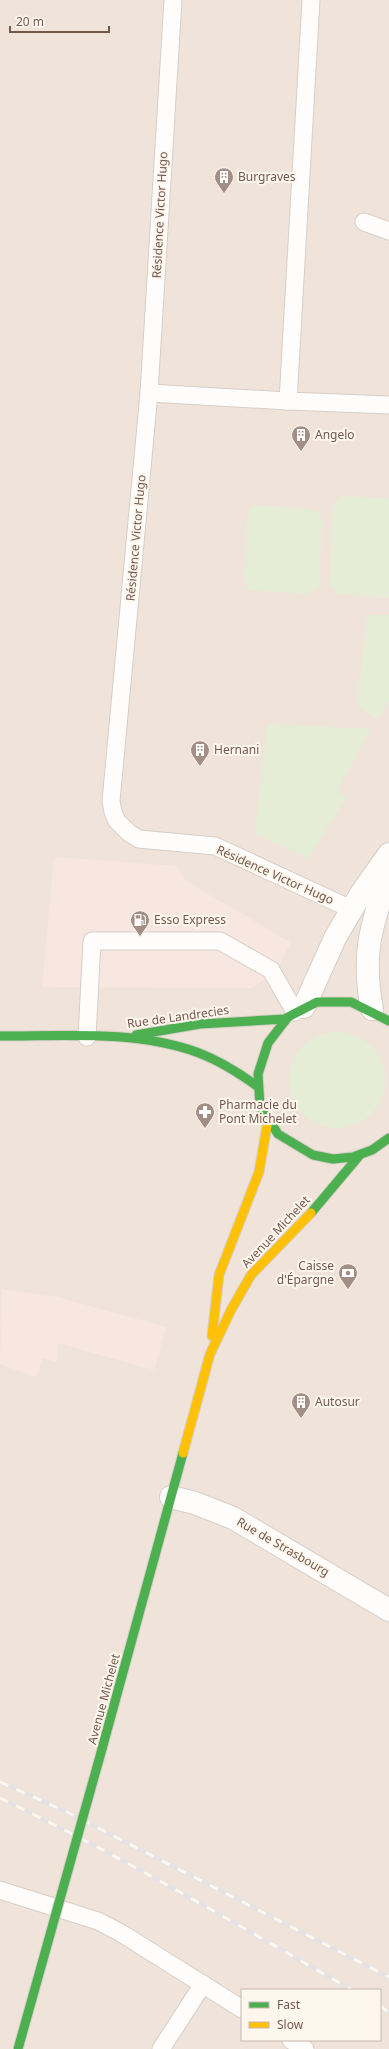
<svg xmlns="http://www.w3.org/2000/svg" width="389" height="2049" viewBox="0 0 389 2049" font-family="'Noto Sans',sans-serif">
  <style>
    .residential { fill: #f0e4da; fill-rule: evenodd }
    .commercial { fill: #f7e7e0 }
    .green { fill: #e5edd7 }
    .lines { fill: none; stroke-linecap: round; stroke-linejoin: round }
    .lane-casing { stroke: #d6cec8; stroke-width: 19 }
    .street-casing { stroke: #d6cec8; stroke-width: 24 }
    .fast-casing { stroke: #d6cec8; stroke-width: 11 }
    .slow-casing { stroke: #d6cec8; stroke-width: 11 }
    .lane { stroke: #fefdfc; stroke-width: 17 }
    .street { stroke: #fefdfc; stroke-width: 22 }
    .fast { stroke: #4caf50; stroke-width: 9 }
    .slow { stroke: #ffc107; stroke-width: 9 }
    .rail-casing { stroke: #e4e2e5; stroke-width: 4.5 }
    .rail { stroke: #fef7ee; stroke-width: 3; stroke-dasharray: 9; stroke-linecap: butt }
    .fast-bridge-casing { stroke: #d6cec8; stroke-width: 11; stroke-linecap: butt }
    .fast-bridge { stroke: #4caf50; stroke-width: 9 }
    .labels { text-anchor: middle; stroke-width: 4; stroke-linejoin: round; paint-order: stroke }
    .poi-label { font-size: 12px; fill: #75584c; stroke: #fef7ee; text-anchor: start }
    .street-label { font-size: 12px; fill: #75584c; stroke: #fef7ee }
  </style>
  <rect width="100%" height="100%" fill="#f7f2ec"/>
  <path class="residential" d="M0,0H389V2049H0ZM242,1990H380V2040H242Z"/>
  <g class="commercial">
    <path d="M54,857L176,866L186,881L291,943L273,975L252,988L42,987Z"/>
    <path d="M2,1289L57,1297L166,1327L154,1370L58,1343L57,1362L43,1358L36,1377L0,1364Z"/>
  </g>
  <g class="green">
    <path d="M342,496L389,499V598L337,593L330,584L333,503Z"/>
    <path d="M254,505L317,510L322,520L319,585L309,594L248,590L244,578L248,512Z"/>
    <path d="M367,615H389V700L377,720L357,704Z"/>
    <path d="M267,724L371,729L337,791L347,797L308,859L255,833Z"/>
    <circle cx="337" cy="1080" r="48"/>
  </g>
  <g class="lines">
    <g class="lane-casing">
      <g id="lane">
        <path d="M173,0L149,393L111,801L113,812L117,821L129,833L139,839L215,846L351,909"/>
        <path d="M311,0L288,401L389,405"/>
        <path d="M364,222L389,231"/>
        <path d="M149,393L288,401"/>
        <path d="M87,1037L92,941H220L271,970L295,1012"/>
        <path d="M0,1890L98,1921L121,1933L242,2009"/>
        <path d="M291,2040L305,2049"/>
        <path d="M161,2049L203,1984"/>
      </g>
    </g>
    <g class="street-casing">
      <g id="street">
        <path d="M304,1007L335,938L362,892L389,854"/>
        <path d="M372,1009C361,953 372,924 389,872"/>
        <path d="M171,1497L195,1503L233,1518L389,1610"/>
      </g>
    </g>
    <g class="fast-casing">
      <g id="fast">
        <path d="M389,1021L351,1002H317L288,1017L268,1043L258,1074L260,1106L278,1134L313,1155L333,1159L353,1157L372,1150L389,1138"/>
        <path d="M136,1035L200,1024L286,1019"/>
        <path d="M0,1036C65,1036 137,1030 199,1053C220,1061 239,1073 257,1086"/>
        <path d="M311,1213L359,1156"/>
        <path d="M102,1749L183,1453"/>
      </g>
    </g>
    <g class="slow-casing">
      <g id="slow">
        <path d="M212,1336L219,1275L259,1172L268,1120"/>
        <path d="M183,1453L210,1354L231,1310L251,1275L311,1213"/>
      </g>
    </g>
    <use href="#lane" class="lane"/>
    <use href="#street" class="street"/>
    <use href="#fast" class="fast"/>
    <use href="#slow" class="slow"/>
    <g class="rail-casing">
      <g id="rail">
        <path d="M0,1782L67,1812L389,1977"/>
        <path d="M0,1798C121,1856 236,1924 352,1990"/>
        <path d="M380,2006L389,2012"/>
      </g>
    </g>
    <use href="#rail" class="rail"/>
    <g class="fast-bridge-casing">
      <path id="fast-bridge" d="M18,2049L102,1749"/>
    </g>
    <use href="#fast-bridge" class="fast-bridge"/>
  </g>
  <defs>
    <g id="building-pin" transform="scale(1)"><path d="M0 17L-7.5 6A9.5 9.5 0 1 1 7.5 6Z" fill="#a28e84" stroke="#fef7ee"/><path d="M-4-6H4V6H1V3H-1V6H-4ZM-2.5-4.3h1.7v1.8h-1.7ZM.8-4.3h1.7v1.8H.8ZM-2.5-1h1.7V.8h-1.7ZM.8-1h1.7V.8H.8Z" fill="#fff"/></g>
    <g id="fuel-pin" transform="scale(1)"><path d="M0 17L-7.5 6A9.5 9.5 0 1 1 7.5 6Z" fill="#a28e84" stroke="#fef7ee"/><path d="M-5.5-6h7V0h2V4h1.3V-2.5L3-4.5l.8-.8L6-3V5H2.5V1h-1V6h-7ZM-4.2-4.7v3.2H.2V-4.7Z" fill="#fff"/></g>
    <g id="pharmacy-pin" transform="scale(1)"><path d="M0 17L-7.5 6A9.5 9.5 0 1 1 7.5 6Z" fill="#a28e84" stroke="#fef7ee"/><path d="M-2-6h4v4h4v4h-4v4h-4v-4h-4v-4h4Z" fill="#fff"/></g>
    <g id="bank-pin" transform="scale(1)"><path d="M0 17L-7.5 6A9.5 9.5 0 1 1 7.5 6Z" fill="#a28e84" stroke="#fef7ee"/><path d="M-6-4H6V4H-6ZM0-2.3a2.3 2.3 0 1 0 0 4.6a2.3 2.3 0 1 0 0-4.6Z" fill="#fff"/></g>
  </defs>
  <g fill-rule="evenodd">
    <use href="#building-pin" x="224" y="177"/>
    <use href="#building-pin" x="301" y="435"/>
    <use href="#building-pin" x="200" y="750"/>
    <use href="#fuel-pin" x="140" y="920"/>
    <use href="#pharmacy-pin" x="205" y="1112"/>
    <use href="#bank-pin" x="348" y="1273"/>
    <use href="#building-pin" x="301" y="1402"/>
  </g>
  <g class="labels">
    <g class="poi-label">
      <text x="238" y="181">Burgraves</text>
      <text x="315" y="439">Angelo</text>
      <text x="214" y="754">Hernani</text>
      <text x="154" y="924">Esso Express</text>
      <text x="219" y="1109">Pharmacie du<tspan x="219" dy="14">Pont Michelet</tspan></text>
      <text x="334" y="1270" text-anchor="end">Caisse<tspan x="334" dy="14">d'Épargne</tspan></text>
      <text x="315" y="1406">Autosur</text>
    </g>
    <g class="street-label">
      <text transform="translate(160 215) rotate(-87)" y="4">Résidence Victor Hugo</text>
      <text transform="translate(136 538) rotate(-85)" y="4">Résidence Victor Hugo</text>
      <text transform="translate(275 875) rotate(24)" y="4">Résidence Victor Hugo</text>
      <text transform="translate(178 1017) rotate(-8)" y="4">Rue de Landrecies</text>
      <text transform="translate(276 1232) rotate(-47)" y="4">Avenue Michelet</text>
      <text transform="translate(283 1547) rotate(30)" y="4">Rue de Strasbourg</text>
      <text transform="translate(104 1699) rotate(-75)" y="4">Avenue Michelet</text>
    </g>
  </g>
  <rect x="241" y="1989" width="140" height="52" fill="#fef7ee" stroke="#c7b7ad"/>
  <rect x="249" y="2002" width="20" height="6" fill="#4caf50" stroke="#c7b7ad"/>
  <text x="277" y="2009" font-size="12" fill="#75584c">Fast</text>
  <rect x="249" y="2022" width="20" height="6" fill="#ffc107" stroke="#c7b7ad"/>
  <text x="277" y="2029" font-size="12" fill="#75584c">Slow</text>
  <path d="M10 26v6h99v-6" fill="none" stroke="#75584c" stroke-width="2"/>
  <text x="16" y="26" font-size="12" fill="#75584c" stroke="#fef7ee" stroke-width="3" paint-order="stroke">20 m</text>
</svg>
